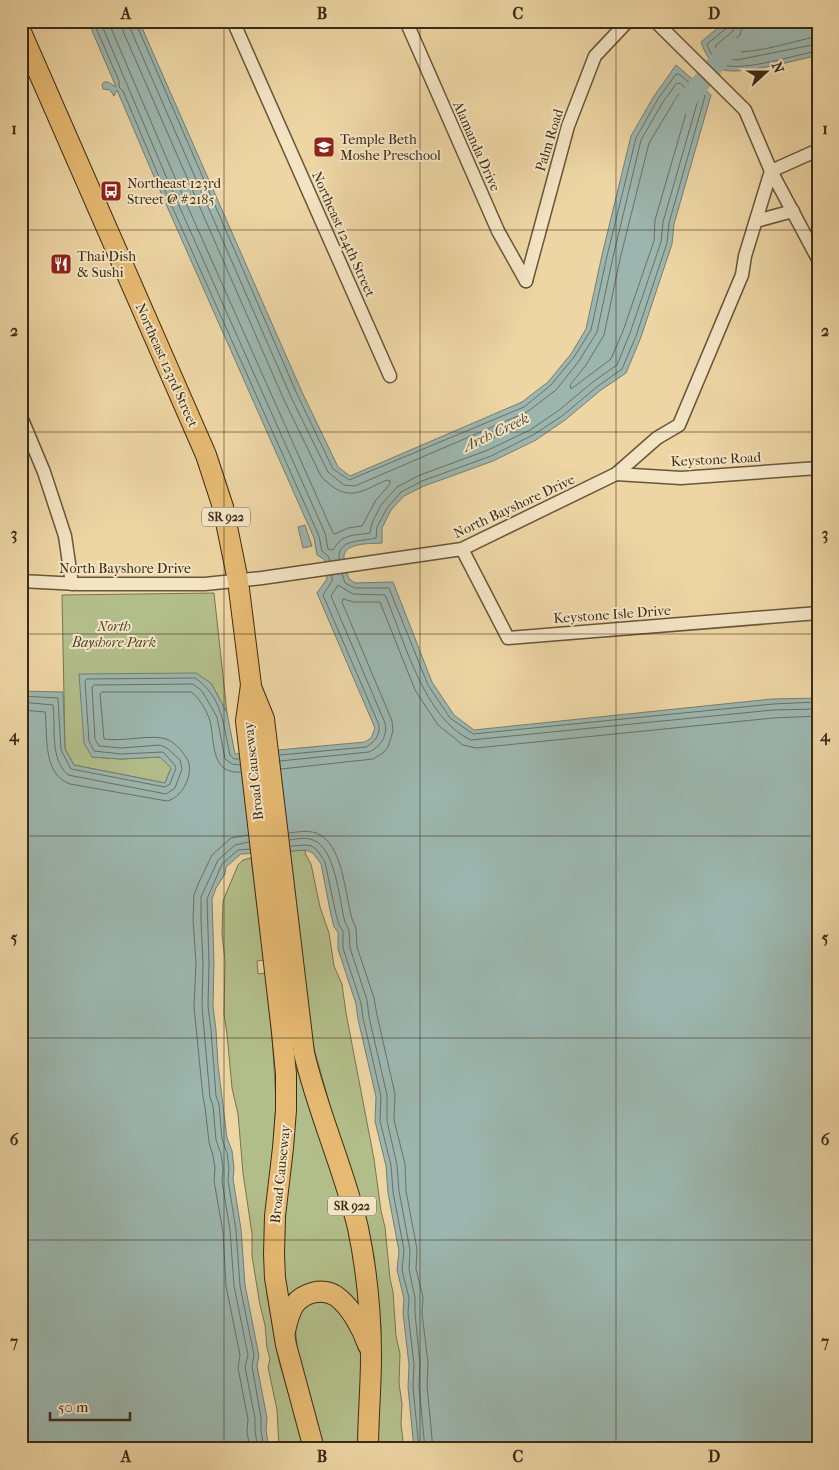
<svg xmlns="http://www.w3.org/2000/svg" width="839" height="1470" viewBox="0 0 839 1470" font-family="'IM FELL French Canon',serif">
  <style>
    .green { fill: #b2be8a; stroke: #787450 }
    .water { fill: #9cb6af; stroke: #767e71 }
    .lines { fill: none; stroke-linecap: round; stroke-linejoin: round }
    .shore { stroke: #6c7062; stroke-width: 1 }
    .river { stroke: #9cb6af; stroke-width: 19 }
    .street-casing { stroke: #695539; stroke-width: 15 }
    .primary-casing { stroke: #3d2a15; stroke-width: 22 }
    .street { stroke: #f3e4c4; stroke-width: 12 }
    .primary { stroke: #e6ba72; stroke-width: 20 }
    .grid { fill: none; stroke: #3d2a15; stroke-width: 1; stroke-opacity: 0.55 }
    .labels { text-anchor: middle; stroke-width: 4; stroke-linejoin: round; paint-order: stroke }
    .shield { fill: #f3e4c4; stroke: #74624a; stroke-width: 1 }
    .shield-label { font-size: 12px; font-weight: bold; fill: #3d2a15 }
    .poi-label { font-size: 14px; fill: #3d2a15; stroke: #f3e4c4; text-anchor: start }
    .street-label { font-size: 14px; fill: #3d2a15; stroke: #f3e4c4 }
    .park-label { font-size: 14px; font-style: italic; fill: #54482c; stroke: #f3e4c4 }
    .water-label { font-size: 15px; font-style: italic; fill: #554d3c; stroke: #f3e4c4 }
    .neatline { fill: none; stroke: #3d2a15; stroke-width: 2 }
    .grid-label { font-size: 16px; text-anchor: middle; font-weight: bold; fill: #3d2a15 }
  </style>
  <rect width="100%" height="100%" fill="#edd5a4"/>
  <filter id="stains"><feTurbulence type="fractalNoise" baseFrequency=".004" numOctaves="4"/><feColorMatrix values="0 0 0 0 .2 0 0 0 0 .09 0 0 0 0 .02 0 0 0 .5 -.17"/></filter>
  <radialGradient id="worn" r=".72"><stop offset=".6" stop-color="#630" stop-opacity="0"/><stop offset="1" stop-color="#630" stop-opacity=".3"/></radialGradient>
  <g class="green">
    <path d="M214,593L227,713L211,683L92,757L121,759L160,757L171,768L165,783L74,765L65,749L62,595Z"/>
    <path d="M306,850L305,853L311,864L320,907L329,933L334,966L342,984L346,1013L374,1159L381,1211L385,1227L390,1279L393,1292L396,1336L400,1354L399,1383L402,1404L401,1424L404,1449H378L381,1327L374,1257L357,1188L336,1127L315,1052L311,1036L290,851Z"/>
    <path d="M251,858L264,960L257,961L258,974L266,973L273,1051L276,1102L273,1146L265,1218V1258L267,1295L279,1361L305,1449H279L277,1410L268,1367L270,1359L267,1348L265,1325L260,1305L252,1256V1234L243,1173L238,1114L232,1088L227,1034L224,1014L225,960L222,934L223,901L238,865L243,860Z"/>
    <path d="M274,868L349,1222L363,1318L339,1293L285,1308Z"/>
    <path d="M327,1297L358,1333L364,1385L362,1449H321L300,1375L294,1315L296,1310Z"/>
  </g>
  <g class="water">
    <path d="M88,21H139L302,392L338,467L350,476L522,402L548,382L571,354L586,329L602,255L631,136L654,96L676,65L711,95L674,224L672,244L641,337L626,373L601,390L565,420L536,440L493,461L424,486L404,496L391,510L382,528V543C370,544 342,542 344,559C344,566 347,573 349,579L355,583L393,582L432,682L454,715L474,730L772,699L818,698V1449H414L408,1387L409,1365L403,1313L404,1299L397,1270L399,1251L388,1193L386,1166L375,1121L376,1097L358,1019L356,1004L338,949V932L334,927L331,915L321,864L313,853L306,850L241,854L226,867L225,874L216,888L212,899L214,962L213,1006L216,1030L218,1065L227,1138L232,1151L234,1168L233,1179L241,1229L245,1285L259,1356L257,1366L267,1418L266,1430L269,1449H21V691L63,692L65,749L74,765L165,783L171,768L160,757L121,759L92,757L84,743L79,674L196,673L211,683L227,713L235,754L365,742L371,738L375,728L317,593L327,579L325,560L317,555L314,538L158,186L117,90L114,96L110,90L103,89L102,85L104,82H108L116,87Z"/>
    <path d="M726,21H818V63L815,56C796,60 733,78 719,68C709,61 705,53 701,42Z"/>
    <path d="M305,525L312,546L303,548L298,527Z"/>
  </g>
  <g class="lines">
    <g class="shore">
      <path d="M93,21L119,81V87L123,91L162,184L319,536L322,551L328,556L330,561"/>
      <path d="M100,21L168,181L325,533L328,549L333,550C343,533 353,536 370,533L372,523L381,505L397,487L420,475L488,450L530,430L558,411L594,381L617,365L630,333L661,242L663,222L698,100L680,83L676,84L663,102L641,140L613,257L597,332L579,361L556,390L527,412L355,486L344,485L328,472L291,397L130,28L129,21"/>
      <path d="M108,21L175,178L333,533L335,534L348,528L362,526L376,500L390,484V481L387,480C367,488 353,501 333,487C329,483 325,481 321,476L284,400L123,31L121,21"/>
      <path d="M135,21L297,394L333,469L349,480L524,407L551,385L574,357L591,330L607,256L636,138L658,99L676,74H679L705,96L669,223L667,243L636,336L622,369L598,386L562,416L533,435L491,456L422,481L401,492L387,508L377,527L376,538C362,542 337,538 339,559"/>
      <path d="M730,21L728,27L707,44C709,52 716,62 724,65C745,71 791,56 813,52H818"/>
      <path d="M736,21L733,31L715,46C719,56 727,59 737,60L812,45L818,46"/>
      <path d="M744,21L740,35L726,46L729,51C750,55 788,43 810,38H818"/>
      <path d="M681,94L689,103L655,220L654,241L623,331L611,359L571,389L570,385L586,365L604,335L620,259L649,143L678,95Z"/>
      <path d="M492,435L495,437L493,439L471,449L468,447L469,444Z"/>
      <path d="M342,574L345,583L355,588H389L428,685L450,718L473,734L773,704L818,702"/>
      <path d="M21,696L58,698L61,750L71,769L165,787L170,784L176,768L174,764L163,752L121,754L94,751L89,741L85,681L87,679L195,678C223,697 223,725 230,755L234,759H239"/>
      <path d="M21,702L53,705C56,728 49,757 68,775L166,794L175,788L182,769L180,760L167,748L160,745L121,748L99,746L95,739L92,687L94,685L193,684L202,691L217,717L225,759L232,764L240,765"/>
      <path d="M21,710L45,712C48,735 42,774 70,784L167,801C181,798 192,778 189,764C187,755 175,742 166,739C152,734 122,742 104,739L100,694L102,692H191C199,697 207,711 210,721C215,741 210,775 241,772"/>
      <path d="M280,755L366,747C375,742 380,735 379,725L323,595L332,581V575"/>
      <path d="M280,761L369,752C380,747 388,736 385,723L331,596L338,585L353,594L385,595C404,639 424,719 471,740L773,710L818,709"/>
      <path d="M281,769L373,759L383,753L388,747L393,731L392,721L342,602L343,599L354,602H380L415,690L438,725L463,745L476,748L773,718L818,716"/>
      <path d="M289,833C298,832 307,830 316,833C343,842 345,895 352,919L356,928L357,947L374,998L377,1015L395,1094L394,1120L405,1164L406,1191L417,1249L416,1269L423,1297L422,1313L428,1363L427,1386L433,1449"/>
      <path d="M248,835L231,838L212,855L199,882L194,895L193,920L196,963L194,1007L203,1097L205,1107L209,1142L213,1156L215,1168L214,1181L223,1232L226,1286L240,1355L238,1368L248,1419L247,1432L250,1449"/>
      <path d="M290,840C297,839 306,837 313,840C336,848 339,901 345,922L349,930L350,948L367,1000L369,1017L387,1095V1121L397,1165L399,1191L410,1250L409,1269L415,1298V1313L420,1364L419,1386L425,1449"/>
      <path d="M249,842L235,845L218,860L201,897V920L203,963L202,1007L210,1097L213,1106L216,1140L221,1154L223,1168L222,1181L230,1230L234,1286L248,1355L245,1367L255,1418V1431L258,1449"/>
      <path d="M291,846L306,845L312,846L317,850L325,862L336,914L339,925L343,931V948L361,1003L363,1018L381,1096L380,1121L391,1165L393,1192L404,1250L402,1270L409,1298L408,1313L414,1364L413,1387L419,1449"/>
      <path d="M250,849L238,850L222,864L207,899L209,963L208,1006L211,1030L216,1096L219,1104L222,1139L227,1153L229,1168L228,1180L236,1230L240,1286L254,1355L252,1366L261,1418V1431L264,1449"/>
    </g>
    <path class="river" d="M683,105L728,49L733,47"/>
    <g class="street-casing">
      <g id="street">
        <path d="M233,21L390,376"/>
        <path d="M406,21L498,231L526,281"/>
        <path d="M655,21L745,110L771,171L818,259"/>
        <path d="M756,221L793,211"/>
        <path d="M526,281L568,126L595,56L628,21"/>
        <path d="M21,417L44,472L65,536L72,584"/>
        <path d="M616,474L681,478L818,468"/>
        <path d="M462,549L508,638L818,613"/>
        <path d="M21,581L78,584H205L262,578L462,549L616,474L657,438L679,425L742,275L745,256L771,171L818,150"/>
      </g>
    </g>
    <g class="primary-casing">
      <g id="primary">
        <path d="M21,32L206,455L223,507L238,581L251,685L246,721L282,1032L286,1074V1110L283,1148L275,1216L274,1254L275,1278L286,1345L314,1449"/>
        <path d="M251,687L264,719L304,1053C318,1113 344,1169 358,1228C367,1271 371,1314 371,1357C371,1388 368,1418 368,1449"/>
        <path d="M285,1331C287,1322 289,1313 294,1305C303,1293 322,1287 336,1296C351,1307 362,1328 368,1345"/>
      </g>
    </g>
    <use href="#street" class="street"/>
    <use href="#primary" class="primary"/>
  </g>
  <path class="grid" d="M224,21V1449M420,21V1449M616,21V1449M21,230H818M21,432H818M21,634H818M21,836H818M21,1038H818M21,1240H818"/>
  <defs>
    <g id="school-square" transform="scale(1.125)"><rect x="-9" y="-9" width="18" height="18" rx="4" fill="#8f2418" stroke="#f3e4c4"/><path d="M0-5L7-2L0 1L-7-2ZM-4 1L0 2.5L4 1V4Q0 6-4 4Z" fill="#fff"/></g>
    <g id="bus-square" transform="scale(1.125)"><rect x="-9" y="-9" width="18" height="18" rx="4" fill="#8f2418" stroke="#f3e4c4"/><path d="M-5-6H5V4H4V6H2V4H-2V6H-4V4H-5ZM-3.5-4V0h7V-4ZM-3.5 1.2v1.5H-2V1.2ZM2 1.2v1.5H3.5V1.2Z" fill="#fff"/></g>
    <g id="restaurant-square" transform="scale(1.125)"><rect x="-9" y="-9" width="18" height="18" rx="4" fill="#8f2418" stroke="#f3e4c4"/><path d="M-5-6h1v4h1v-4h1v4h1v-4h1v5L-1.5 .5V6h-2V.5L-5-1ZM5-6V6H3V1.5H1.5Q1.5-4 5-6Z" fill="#fff"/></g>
  </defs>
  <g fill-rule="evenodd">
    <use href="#school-square" x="324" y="147"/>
    <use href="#bus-square" x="111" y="191"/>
    <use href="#restaurant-square" x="61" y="264"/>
  </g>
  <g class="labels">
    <g class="shield">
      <rect x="202" y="507.5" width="48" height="19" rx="4"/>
      <rect x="328" y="1196.5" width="48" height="19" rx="4"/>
    </g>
    <g class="shield-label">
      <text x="226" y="521">SR 922</text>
      <text x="352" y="1210">SR 922</text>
    </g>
    <g class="poi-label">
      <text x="340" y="144">Temple Beth<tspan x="340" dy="16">Moshe Preschool</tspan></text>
      <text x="127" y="188">Northeast 123rd<tspan x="127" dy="16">Street @ #2185</tspan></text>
      <text x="77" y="261">Thai Dish<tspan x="77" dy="16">&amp; Sushi</tspan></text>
    </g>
    <g class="street-label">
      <text transform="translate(549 140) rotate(-73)" y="5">Palm Road</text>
      <text transform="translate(477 146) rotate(66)" y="5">Alamanda Drive</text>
      <text transform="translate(344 234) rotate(66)" y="5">Northeast 124th Street</text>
      <text transform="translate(167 365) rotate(66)" y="5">Northeast 123rd Street</text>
      <text transform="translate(716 459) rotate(-3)" y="5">Keystone Road</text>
      <text transform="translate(514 506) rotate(-25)" y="5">North Bayshore Drive</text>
      <text x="125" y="573">North Bayshore Drive</text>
      <text transform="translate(612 614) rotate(-4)" y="5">Keystone Isle Drive</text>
      <text transform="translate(253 771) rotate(-96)" y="5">Broad Causeway</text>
      <text transform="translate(280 1174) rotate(-84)" y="5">Broad Causeway</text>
    </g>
    <g class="park-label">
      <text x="114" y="631">North<tspan x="114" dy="16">Bayshore Park</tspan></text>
    </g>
    <g class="water-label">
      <text transform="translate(496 432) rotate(-25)" y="5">Arch Creek</text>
    </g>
  </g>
  <rect width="839" height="1470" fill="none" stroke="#edd5a4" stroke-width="55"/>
  <g transform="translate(766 72) rotate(69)" stroke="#f3e4c4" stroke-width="4" paint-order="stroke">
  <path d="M0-4L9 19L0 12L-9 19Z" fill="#3d2a15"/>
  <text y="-8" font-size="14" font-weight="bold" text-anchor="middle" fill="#3d2a15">N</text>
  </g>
  <path d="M50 1412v8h80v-8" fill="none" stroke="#3d2a15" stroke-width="2.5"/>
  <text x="58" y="1412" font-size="15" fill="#3d2a15" stroke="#f3e4c4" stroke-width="4" paint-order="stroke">50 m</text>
  <rect x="28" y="28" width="784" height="1414" class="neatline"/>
  <g class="grid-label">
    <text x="126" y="19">A</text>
    <text x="322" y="19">B</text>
    <text x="518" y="19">C</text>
    <text x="714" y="19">D</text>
    <text x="14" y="134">1</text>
    <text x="825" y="134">1</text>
    <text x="14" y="336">2</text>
    <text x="825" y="336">2</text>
    <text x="14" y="539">3</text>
    <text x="825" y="539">3</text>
    <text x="14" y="741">4</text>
    <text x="825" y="741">4</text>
    <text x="14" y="943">5</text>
    <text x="825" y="943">5</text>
    <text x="14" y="1145">6</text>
    <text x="825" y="1145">6</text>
    <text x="14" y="1347">7</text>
    <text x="825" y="1347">7</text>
    <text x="126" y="1462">A</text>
    <text x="322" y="1462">B</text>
    <text x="518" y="1462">C</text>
    <text x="714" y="1462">D</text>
  </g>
  <rect width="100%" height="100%" filter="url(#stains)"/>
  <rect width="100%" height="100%" fill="url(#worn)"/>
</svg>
